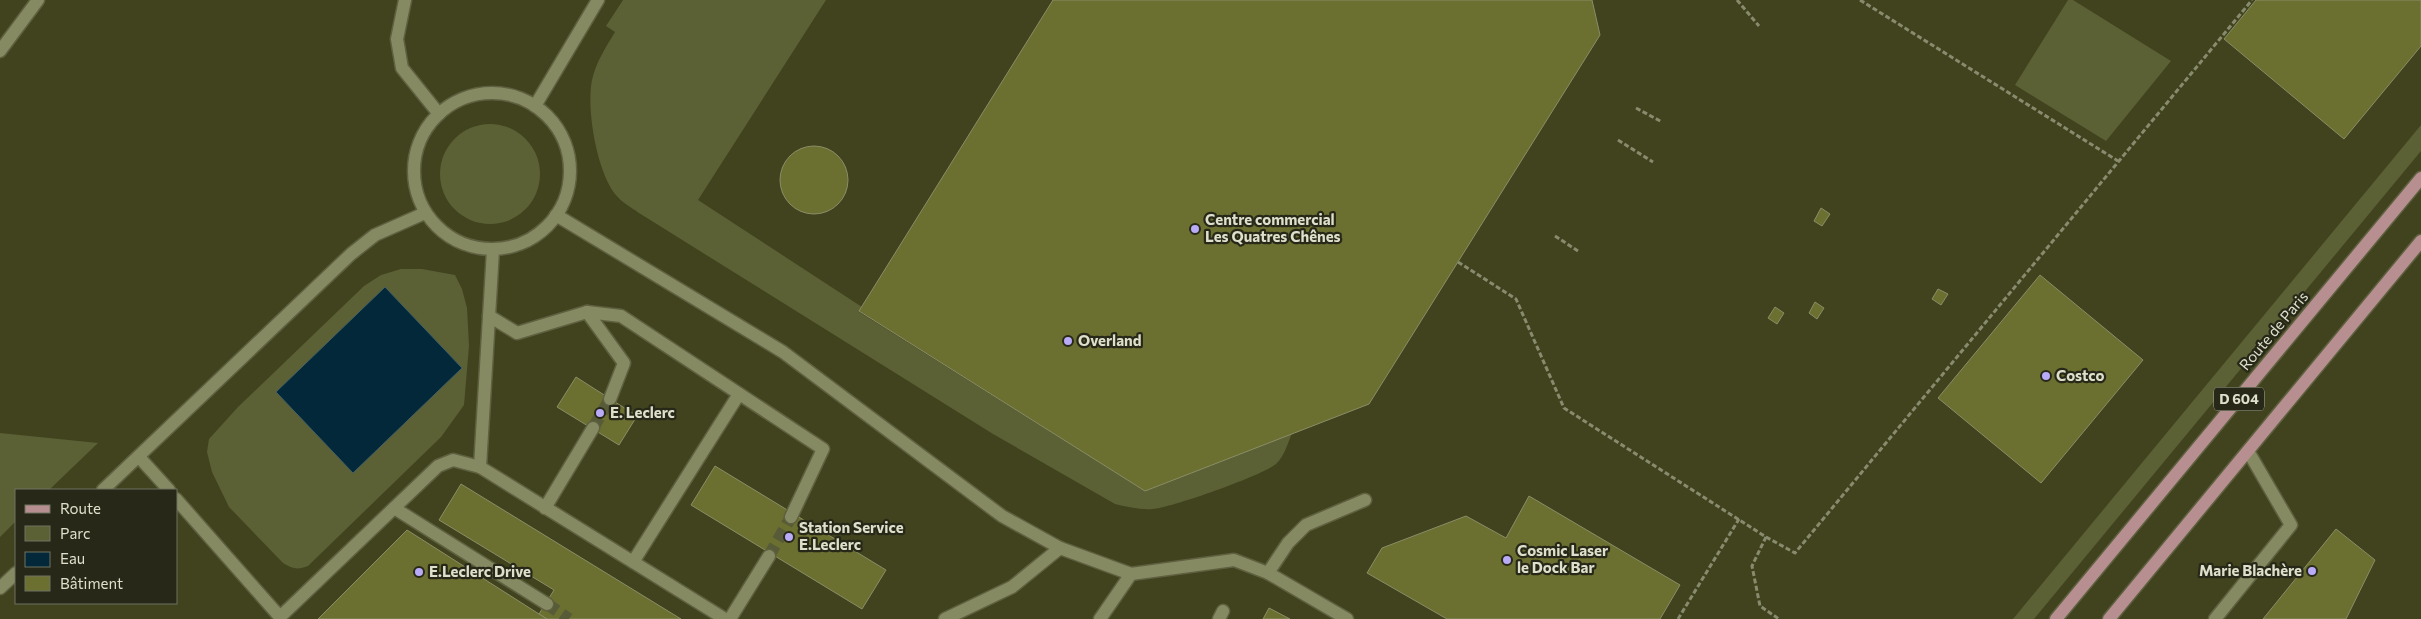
<svg xmlns="http://www.w3.org/2000/svg" width="2421" height="619" viewBox="0 0 2421 619" font-family="Commissioner,sans-serif">
  <style>
    .green { fill: #5c6035 }
    .water { fill: #022839; stroke: #445f65 }
    .building { fill: #6b6f30; stroke: #8a8e67 }
    .lines { fill: none; stroke-linecap: round; stroke-linejoin: round }
    .minor-tunnel { stroke: #585b38; stroke-width: 12; stroke-dasharray: 12 6; stroke-linecap: butt }
    .minor-casing { stroke: #5e603f; stroke-width: 15 }
    .major-casing { stroke: #5e603f; stroke-width: 15 }
    .path { stroke: #888b6d; stroke-width: 3; stroke-dasharray: 5 2.5; stroke-linecap: butt }
    .minor { stroke: #868a63; stroke-width: 12 }
    .major { stroke: #b78f91; stroke-width: 12 }
    .poi-dot { fill: #b9abf7; stroke: #272818; stroke-width: 2 }
    .labels { text-anchor: middle; stroke-width: 4.5; stroke-linejoin: round; paint-order: stroke }
    .shield { fill: #272818; stroke: #a7a995; stroke-width: 1 }
    .shield-label { font-size: 14px; font-weight: bold; fill: #dee0cb }
    .poi-label { font-size: 15px; font-weight: bold; fill: #dee0cb; stroke: #272818; text-anchor: start }
    .street-label { font-size: 15px; fill: #dee0cb; stroke: #272818 }
  </style>
  <rect width="100%" height="100%" fill="#40431e"/>
  <g class="green">
    <path d="M623,0H826L698,200L862,307L859,312L1145,491L1292,433C1288,443 1284,457 1276,464C1261,476 1173,507 1153,509C1140,510 1128,507 1115,504L993,434L639,213C631,207 621,202 615,194C597,171 586,109 592,80C596,62 606,47 615,32L606,26Z"/>
    <path d="M2068,0H2073L2171,61L2106,141L2015,85Z"/>
    <circle cx="490" cy="174" r="50"/>
    <path d="M2421,125V151L2034,619H2013Z"/>
    <path d="M401,269H422L455,275L462,289L467,308L469,346L464,405L441,437L308,566C298,570 292,569 283,563L229,507L212,472L207,452L209,439L238,407L364,286L381,275Z"/>
    <path d="M0,433L98,443L49,490H16V521L0,537Z"/>
  </g>
  <path class="water" d="M385,287L462,368L353,473L276,392Z"/>
  <g class="building">
    <path d="M1053,0H1592L1600,35L1369,404L1145,491L859,311Z"/>
    <path d="M2256,0H2421V46L2344,139L2224,39Z"/>
    <circle cx="814" cy="180" r="34"/>
    <path d="M1821,208L1830,214L1822,226L1814,221Z"/>
    <path d="M2040,275L2143,360L2041,483L1938,398Z"/>
    <path d="M1938,289L1948,294L1941,305L1932,299Z"/>
    <path d="M1815,302L1824,308L1817,319L1809,313Z"/>
    <path d="M1775,307L1784,313L1777,324L1768,318Z"/>
    <path d="M576,377L637,416L619,445L557,407Z"/>
    <path d="M715,466L886,570L862,609L691,505Z"/>
    <path d="M461,484L681,619H547L539,614L554,590L439,520Z"/>
    <path d="M1529,496L1680,585L1660,619H1447L1367,573L1382,548L1466,516L1506,538Z"/>
    <path d="M2336,529L2375,560L2346,619H2263Z"/>
    <path d="M407,530L539,614L547,619H318Z"/>
    <path d="M1269,608L1290,619H1263Z"/>
  </g>
  <g class="lines">
    <g class="minor-tunnel">
      <path d="M593,428L610,399"/>
      <path d="M769,556L791,517"/>
      <path d="M547,604L569,619"/>
    </g>
    <g class="minor-casing">
      <g id="minor">
        <path d="M405,0L397,39L402,68L439,114"/>
        <path d="M0,51L38,0"/>
        <circle cx="492" cy="171" r="78"/>
        <path d="M535,106L598,0"/>
        <path d="M556,215L783,352L1002,516L1060,548L1131,574L1234,560L1268,573L1347,619"/>
        <path d="M587,312L624,363L610,399"/>
        <path d="M489,316L517,333L587,312L621,316L823,449L791,517"/>
        <path d="M139,457L169,490"/>
        <path d="M480,467L493,250"/>
        <path d="M103,490L351,254L375,235L425,213"/>
        <path d="M176,499L280,617L438,466L453,460L480,467L725,619"/>
        <path d="M394,508L547,604"/>
        <path d="M545,508L593,428"/>
        <path d="M633,562L739,394"/>
        <path d="M1268,573L1288,543L1306,525L1365,500"/>
        <path d="M0,588L16,573"/>
        <path d="M730,619L769,556"/>
        <path d="M945,619L1012,587L1060,548"/>
        <path d="M1100,619L1131,574"/>
        <path d="M1219,619L1223,611"/>
        <path d="M2215,619L2291,525L2248,451"/>
      </g>
    </g>
    <g class="major-casing">
      <g id="major">
        <path d="M2056,619L2421,178"/>
        <path d="M2109,619L2421,241"/>
      </g>
    </g>
    <g class="path">
      <path d="M1737,0L1759,26"/>
      <path d="M1860,0L2118,161"/>
      <path d="M1636,108L1662,122"/>
      <path d="M1618,140L1653,162"/>
      <path d="M1555,236L1578,251"/>
      <path d="M1458,262L1516,299L1564,408L1766,537L1752,566L1760,606L1779,619"/>
      <path d="M1766,537L1795,553L2252,0"/>
      <path d="M1678,619L1739,519"/>
    </g>
    <use href="#minor" class="minor"/>
    <use href="#major" class="major"/>
  </g>
  <g class="poi-dot">
    <circle cx="1195" cy="229" r="5"/>
    <circle cx="1068" cy="341" r="5"/>
    <circle cx="2046" cy="376" r="5"/>
    <circle cx="600" cy="413" r="5"/>
    <circle cx="789" cy="537" r="5"/>
    <circle cx="1507" cy="560" r="5"/>
    <circle cx="2312" cy="571" r="5"/>
    <circle cx="419" cy="572" r="5"/>
  </g>
  <g class="labels">
    <rect class="shield" x="2214" y="387.5" width="50" height="23" rx="4"/>
    <g class="shield-label">
      <text x="2239" y="404">D 604</text>
    </g>
    <g class="poi-label">
      <text x="1205" y="225">Centre commercial<tspan x="1205" dy="17">Les Quatres Chênes</tspan></text>
      <text x="1078" y="346">Overland</text>
      <text x="2056" y="381">Costco</text>
      <text x="610" y="418">E. Leclerc</text>
      <text x="799" y="533">Station Service<tspan x="799" dy="17">E.Leclerc</tspan></text>
      <text x="1517" y="556">Cosmic Laser<tspan x="1517" dy="17">le Dock Bar</tspan></text>
      <text x="2302" y="576" text-anchor="end">Marie Blachère</text>
      <text x="429" y="577">E.Leclerc Drive</text>
    </g>
    <g class="street-label">
      <text transform="translate(2274 331) rotate(-50)" y="5">Route de Paris</text>
    </g>
  </g>
  <rect x="15" y="489" width="162" height="115" fill="#272818" stroke="#707260"/>
  <rect x="25" y="505" width="25" height="8" fill="#b78f91" stroke="#707260"/>
  <text x="60" y="514" font-size="15" fill="#dee0cb">Route</text>
  <rect x="25" y="526" width="25" height="15" fill="#5c6035" stroke="#707260"/>
  <text x="60" y="539" font-size="15" fill="#dee0cb">Parc</text>
  <rect x="25" y="552" width="25" height="15" fill="#022839" stroke="#707260"/>
  <text x="60" y="564" font-size="15" fill="#dee0cb">Eau</text>
  <rect x="25" y="576" width="25" height="15" fill="#6b6f30" stroke="#707260"/>
  <text x="60" y="589" font-size="15" fill="#dee0cb">Bâtiment</text>
</svg>
